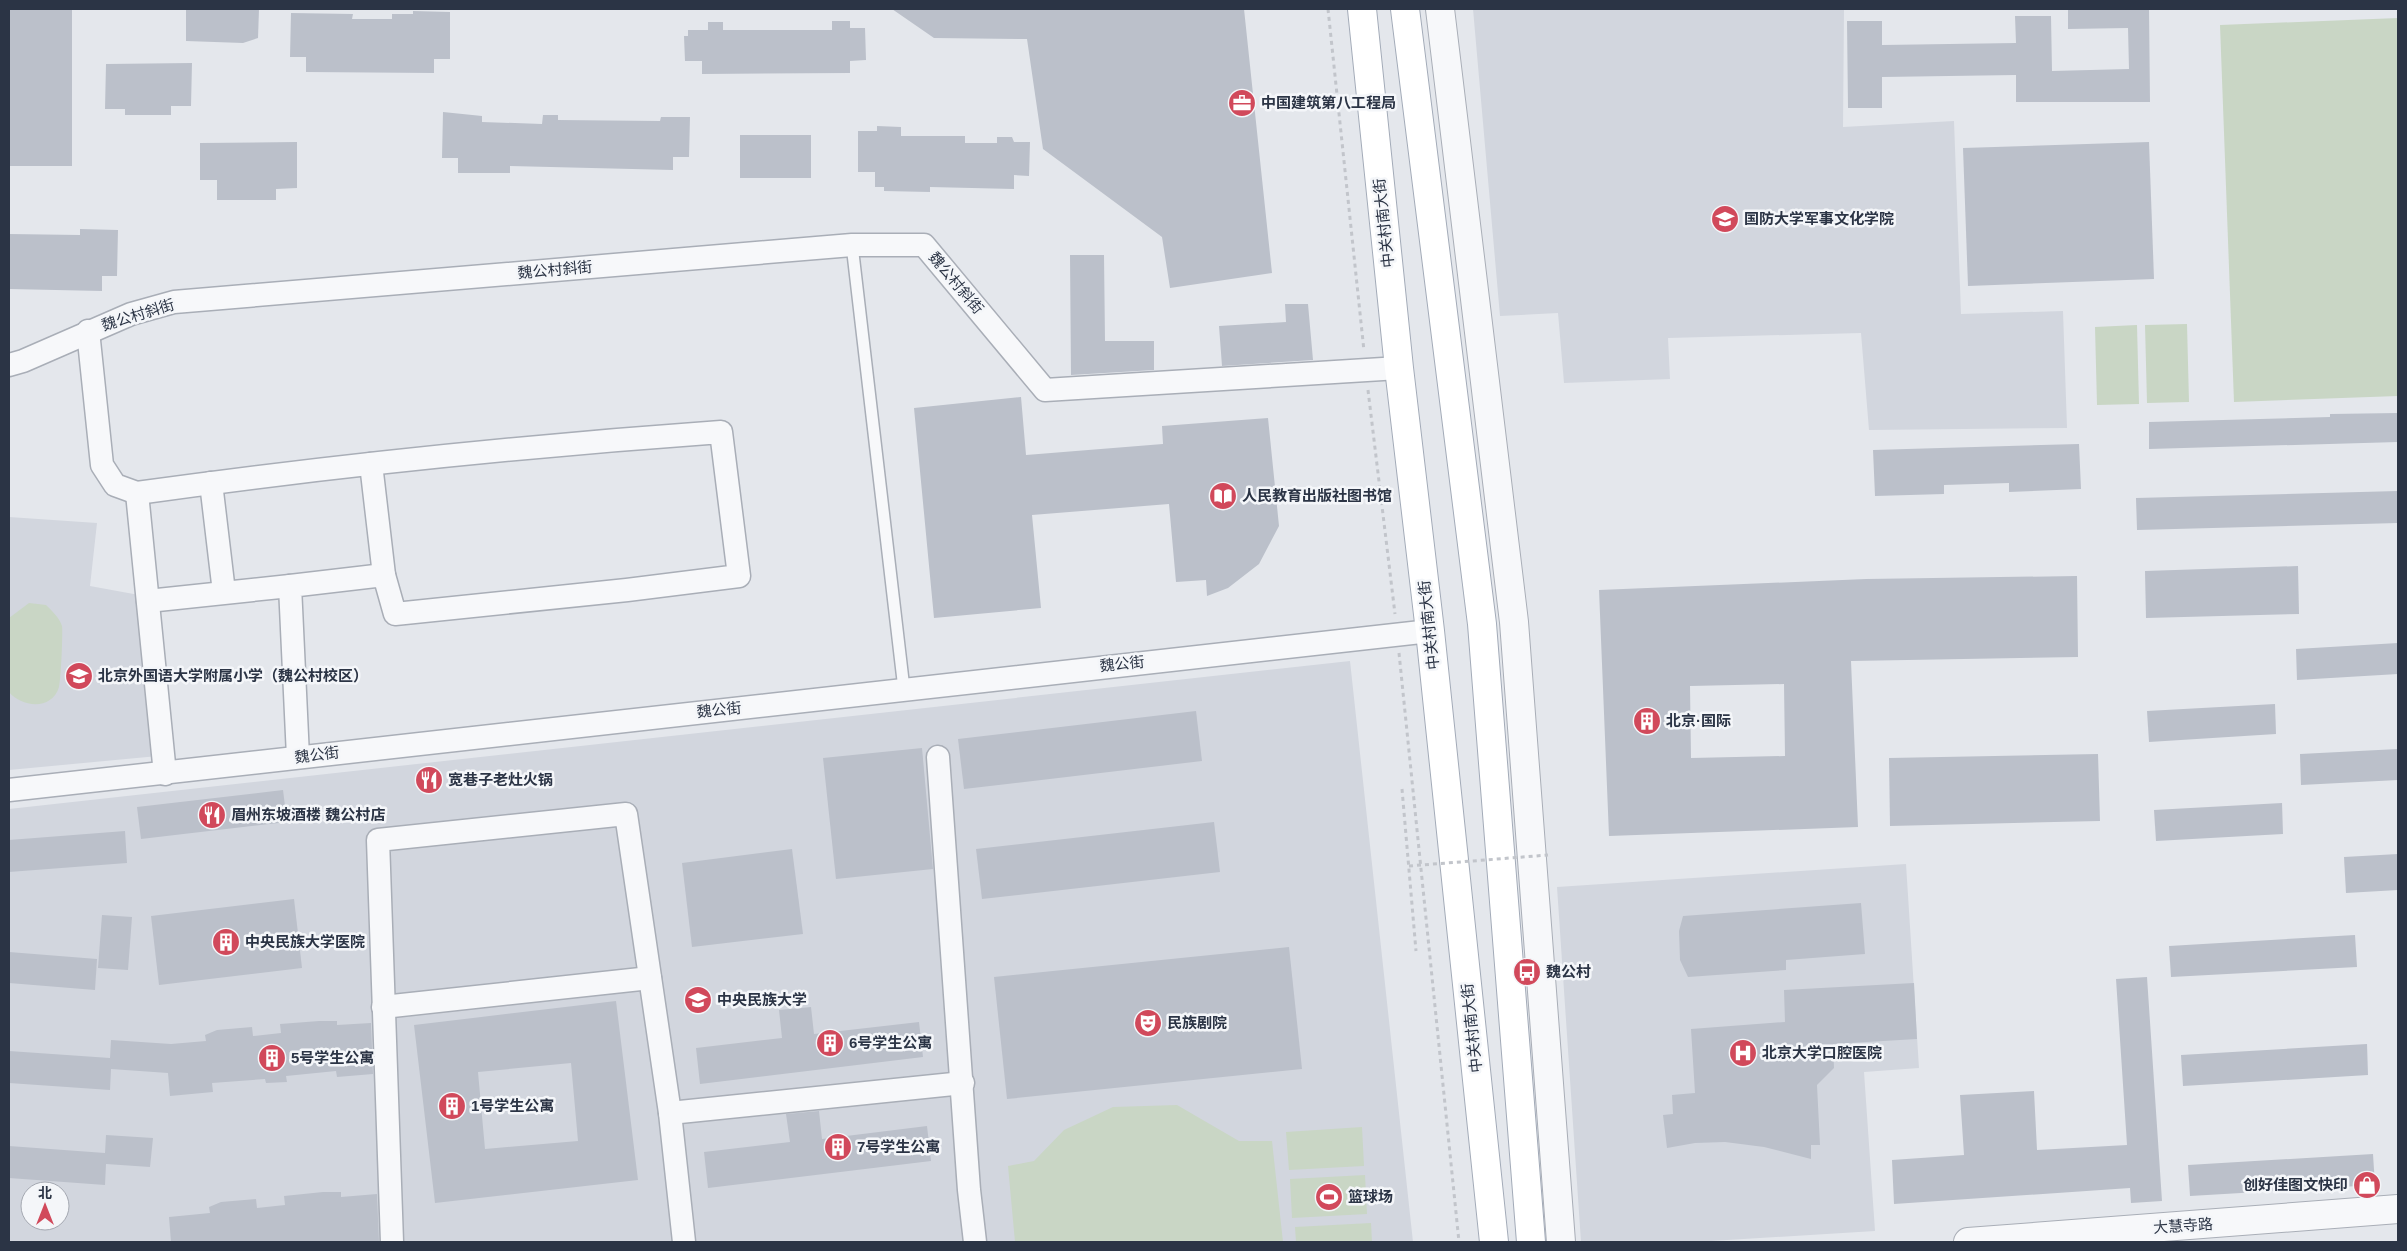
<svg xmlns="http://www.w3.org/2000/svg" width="2407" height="1251" viewBox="0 0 2407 1251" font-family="Arial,'Noto Sans SC',sans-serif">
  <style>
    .built { fill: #d2d6de; fill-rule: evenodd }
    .pitch { fill: #c9d6c5 }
    .building { fill: #bbc0ca; fill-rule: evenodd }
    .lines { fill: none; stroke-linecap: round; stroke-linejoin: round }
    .service-casing { stroke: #a9aeb7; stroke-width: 14 }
    .minor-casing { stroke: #a9aeb7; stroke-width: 25 }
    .tertiary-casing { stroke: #a9aeb7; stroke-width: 30 }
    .primary-casing { stroke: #a3abb8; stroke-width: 30 }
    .path { stroke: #c2c5cb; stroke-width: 3; stroke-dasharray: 4 4; stroke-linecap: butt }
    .service { stroke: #f7f8fa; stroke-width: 11 }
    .minor { stroke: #f7f8fa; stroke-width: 22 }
    .tertiary { stroke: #f7f8fa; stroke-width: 28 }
    .primary { stroke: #fff; stroke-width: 28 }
    .path-bridge { stroke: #c2c5cb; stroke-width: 3; stroke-dasharray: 4 4; stroke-linecap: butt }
    .labels { text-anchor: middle; stroke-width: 5; stroke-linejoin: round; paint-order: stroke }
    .poi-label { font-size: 15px; font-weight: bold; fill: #2b3445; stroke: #f4f6f9; text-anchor: start }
    .street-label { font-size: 15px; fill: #2b3445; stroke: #f4f6f9 }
  </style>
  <rect width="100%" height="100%" fill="#e4e7ec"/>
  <g class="built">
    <path d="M1473,9H1844L1843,127L1954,121L1961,314L2063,311L2067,428L1869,430L1861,333L1668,338L1670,379L1564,383L1558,313L1500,316Z"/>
    <path d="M9,517L97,523L90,586L139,595L158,756L9,770Z"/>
    <path d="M1350,661L1413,1242H9V809ZM30,1191H60V1221H30Z"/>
    <path d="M1906,864L1919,1068L1864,1072L1875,1231L1695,1242H1581L1557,887Z"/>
  </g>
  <g class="pitch">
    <path d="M2398,18V396L2234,402L2220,25Z"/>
    <path d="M2187,324L2189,402L2147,403L2145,325Z"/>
    <path d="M2137,325L2139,404L2097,405L2095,327Z"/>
    <path d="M29,603L46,605C52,611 59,617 62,626C63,632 61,680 59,687C52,711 21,707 9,692V618Z"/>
    <path d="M1177,1105L1239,1141H1272L1283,1242H1015L1008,1166L1034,1161L1064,1130L1113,1107Z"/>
    <path d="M1362,1127L1364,1166L1289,1170L1286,1132Z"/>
    <path d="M1365,1175L1367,1214L1292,1218L1290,1179Z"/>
    <path d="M1371,1223L1372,1242H1296L1295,1227Z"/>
  </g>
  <g class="building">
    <rect x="9" y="9" width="63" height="157"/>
    <path d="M186,9H259L258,38L243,43L186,41Z"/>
    <path d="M892,9H1244L1272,273L1170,288L1162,237L1043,149L1027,39L934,38Z"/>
    <path d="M2068,9H2149L2150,102H2016V75L1882,77V108H1848L1847,21H1882V45L2016,43L2015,16H2051L2052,71L2129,69L2128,28L2068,29Z"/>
    <path d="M413,11L450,12V59H434V73L306,72V57H290L291,13L353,14L352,19H392V14H413Z"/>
    <path d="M832,21H850V28H865L866,60L850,61V73L702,74V61H685L684,36H688V30H708V22H723V30H832Z"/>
    <path d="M192,63L191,106H171V115H125V109H105L106,64Z"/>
    <path d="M443,112L482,116V122L542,124L543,115H558V120L660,121L661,117H690L689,157H673V170L510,166V173H458V158H442Z"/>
    <path d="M877,126L901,127V136H965V143H997V137H1012L1014,142H1030L1029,176L1014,175V189L930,187V192L884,191V187H875V172H858V131H877Z"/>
    <rect x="740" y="135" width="71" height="43"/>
    <path d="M297,142V188L276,189V200H217V180H200V143Z"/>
    <path d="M2149,142L2154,279L1968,286L1963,148Z"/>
    <path d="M80,229L118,230L117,276H102V291L9,289V234L80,235Z"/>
    <path d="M1070,255H1104L1105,341H1154V370L1071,375Z"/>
    <path d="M1285,304H1308L1313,360L1222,366L1219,326L1286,322Z"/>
    <path d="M1021,397L1026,455L1163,444L1162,426L1268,418L1279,526L1259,564L1228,588L1207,596L1206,580L1176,582L1169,504L1032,515L1041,608L934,618L914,408Z"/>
    <path d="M2398,413V442L2149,449V422L2330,417V414Z"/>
    <path d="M2079,444L2081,489L2009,492V483L1944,485V494L1875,496L1873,450Z"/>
    <path d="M2398,491V523L2137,530L2136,498Z"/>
    <path d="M2298,566L2299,614L2146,618L2145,571Z"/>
    <path d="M2077,576L2078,657L1851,661L1858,827L1609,836L1599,590L1866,579ZM1784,684L1785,756L1691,758L1690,686Z"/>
    <path d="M2398,643V674L2297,680L2296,649Z"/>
    <path d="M2275,704L2276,734L2149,742L2147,711Z"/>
    <path d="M1196,711L1202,761L964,789L958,739Z"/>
    <path d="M922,748L933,869L836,879L823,758Z"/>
    <path d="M2398,749V780L2301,785L2300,754Z"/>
    <path d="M2098,754L2100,821L1890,826L1889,758Z"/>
    <path d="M283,790L287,822L141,839L137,807Z"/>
    <path d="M2282,803L2283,834L2156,841L2154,810Z"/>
    <path d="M1214,822L1220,872L982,899L976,849Z"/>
    <path d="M125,831L127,863L9,872V840Z"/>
    <path d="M792,849L803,934L692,947L682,863Z"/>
    <path d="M2398,854V890L2346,893L2344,857Z"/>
    <path d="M294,899L302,968L159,985L151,916Z"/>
    <path d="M1861,903L1865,954L1786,960V970L1688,977L1680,960L1679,931L1683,916Z"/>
    <path d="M102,915L132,917L128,970L98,968Z"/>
    <path d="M2355,935L2357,967L2171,977L2169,946Z"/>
    <path d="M1289,947L1302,1069L1007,1099L994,977Z"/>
    <path d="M9,952L97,959L95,990L9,983Z"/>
    <path d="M2147,977L2162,1201L2131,1203L2130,1188L1894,1204L1892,1160L1964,1155L1960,1095L2034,1091L2037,1150L2127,1145L2116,979Z"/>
    <path d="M1914,983L1917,1039L1833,1044L1834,1068L1817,1085L1820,1145H1811V1159L1764,1147L1725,1142L1695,1143L1667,1148L1663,1115L1673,1114L1672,1095L1695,1093L1691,1029L1785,1022L1784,990Z"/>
    <path d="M616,1001L638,1180L435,1203L414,1025ZM571,1063L578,1141L485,1149L478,1072Z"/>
    <path d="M811,1007L814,1034L919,1022L923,1057L700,1084L696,1048L782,1038L779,1010Z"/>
    <path d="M319,1021H337V1025L371,1023L373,1074L337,1077L336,1071L286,1076L287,1082L266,1083L265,1079L212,1083L213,1092L170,1096L168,1073L111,1069L110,1090L9,1083V1051L110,1058L111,1040L171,1044L206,1041L205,1035L217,1030L252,1027L253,1036L281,1033L280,1024Z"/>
    <path d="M2367,1044L2368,1075L2183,1086L2181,1055Z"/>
    <path d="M819,1111L822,1139L927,1126L931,1161L708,1188L704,1152L790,1142L786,1114Z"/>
    <path d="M106,1135L153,1138L150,1167L106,1164L105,1185L9,1178V1146L105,1153Z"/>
    <path d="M2373,1154L2375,1185L2190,1196L2188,1165Z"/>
    <path d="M323,1192H341V1197L377,1194L379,1242H171L169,1217L210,1213L209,1207L221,1202L256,1199L257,1208L285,1205L284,1196Z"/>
  </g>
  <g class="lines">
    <g class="service-casing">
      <path id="service" d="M852,245L904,689"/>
    </g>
    <g class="minor-casing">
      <g id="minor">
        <path d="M88,331L102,465L115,485L137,493C331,466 525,446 721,432L739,576L627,590L395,614L384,575L290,586L298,757"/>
        <path d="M9,365L23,361L131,314L174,302L852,245H924L1045,390L1399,368"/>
        <path d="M371,464L384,575"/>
        <path d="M211,483L224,592"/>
        <path d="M137,493L165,774"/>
        <path d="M148,601L290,586"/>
        <path d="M938,757L969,1190L975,1242"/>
        <path d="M9,790L1430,631"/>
        <path d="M383,1007L650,978"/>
        <path d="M670,1113L963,1083"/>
        <path d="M392,1242L378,840L626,814L670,1113L684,1242"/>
      </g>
    </g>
    <g class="tertiary-casing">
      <g id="tertiary">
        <path d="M1440,9L1514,622L1561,1242"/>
        <path d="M1968,1242L2398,1209"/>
      </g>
    </g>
    <g class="primary-casing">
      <g id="primary">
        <path d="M1362,9L1399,368L1430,631L1494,1242"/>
        <path d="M1405,9L1482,624L1531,1242"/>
      </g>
    </g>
    <g class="path">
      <path d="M1328,9L1364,351"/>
      <path d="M1368,390L1395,614"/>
      <path d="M1399,653L1459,1242"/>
      <path d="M1402,789L1416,951"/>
    </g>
    <use href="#service" class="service"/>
    <use href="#minor" class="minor"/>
    <use href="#tertiary" class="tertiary"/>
    <use href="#primary" class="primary"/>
    <path class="path-bridge" d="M1409,866L1548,855"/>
  </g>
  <defs>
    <g id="office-disc" transform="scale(1.4375)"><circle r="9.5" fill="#d1495b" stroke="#f4f6f9"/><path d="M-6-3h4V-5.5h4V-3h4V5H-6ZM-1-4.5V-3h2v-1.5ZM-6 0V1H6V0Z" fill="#fff"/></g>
    <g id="university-disc" transform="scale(1.4375)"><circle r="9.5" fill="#d1495b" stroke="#f4f6f9"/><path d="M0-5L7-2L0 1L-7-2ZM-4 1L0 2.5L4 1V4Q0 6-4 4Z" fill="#fff"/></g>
    <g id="library-disc" transform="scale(1.4375)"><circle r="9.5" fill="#d1495b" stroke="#f4f6f9"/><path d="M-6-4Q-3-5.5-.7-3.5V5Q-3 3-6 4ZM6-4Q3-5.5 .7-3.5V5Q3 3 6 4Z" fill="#fff"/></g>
    <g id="school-disc" transform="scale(1.4375)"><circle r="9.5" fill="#d1495b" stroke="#f4f6f9"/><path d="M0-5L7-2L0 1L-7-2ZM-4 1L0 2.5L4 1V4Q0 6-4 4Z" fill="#fff"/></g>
    <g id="building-disc" transform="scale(1.4375)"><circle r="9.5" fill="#d1495b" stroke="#f4f6f9"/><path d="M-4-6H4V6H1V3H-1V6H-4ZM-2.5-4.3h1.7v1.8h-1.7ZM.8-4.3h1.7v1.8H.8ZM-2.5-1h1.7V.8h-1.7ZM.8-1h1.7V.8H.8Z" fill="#fff"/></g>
    <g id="restaurant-disc" transform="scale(1.4375)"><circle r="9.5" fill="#d1495b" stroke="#f4f6f9"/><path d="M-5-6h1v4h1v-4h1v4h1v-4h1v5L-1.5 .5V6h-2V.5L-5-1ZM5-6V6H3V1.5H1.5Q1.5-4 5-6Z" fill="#fff"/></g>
    <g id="bus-disc" transform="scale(1.4375)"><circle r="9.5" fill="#d1495b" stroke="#f4f6f9"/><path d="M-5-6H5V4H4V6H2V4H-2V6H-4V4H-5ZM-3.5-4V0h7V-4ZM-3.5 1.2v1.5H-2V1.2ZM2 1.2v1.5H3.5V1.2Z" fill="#fff"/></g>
    <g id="theatre-disc" transform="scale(1.4375)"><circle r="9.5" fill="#d1495b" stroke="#f4f6f9"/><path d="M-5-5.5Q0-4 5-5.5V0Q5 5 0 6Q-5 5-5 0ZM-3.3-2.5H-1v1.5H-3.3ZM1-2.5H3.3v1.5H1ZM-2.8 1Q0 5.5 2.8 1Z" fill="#fff"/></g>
    <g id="hospital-disc" transform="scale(1.4375)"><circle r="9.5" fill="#d1495b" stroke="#f4f6f9"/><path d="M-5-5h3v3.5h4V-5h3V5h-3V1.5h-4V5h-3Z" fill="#fff"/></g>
    <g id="shop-disc" transform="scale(1.4375)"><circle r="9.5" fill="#d1495b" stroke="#f4f6f9"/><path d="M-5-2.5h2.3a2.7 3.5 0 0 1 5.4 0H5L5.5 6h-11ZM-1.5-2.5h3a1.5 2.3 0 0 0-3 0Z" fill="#fff"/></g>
    <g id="stadium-disc" transform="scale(1.4375)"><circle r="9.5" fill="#d1495b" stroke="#f4f6f9"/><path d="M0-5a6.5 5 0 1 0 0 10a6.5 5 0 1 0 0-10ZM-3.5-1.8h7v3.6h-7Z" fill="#fff"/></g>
  </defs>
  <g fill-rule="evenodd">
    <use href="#office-disc" x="1242" y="103"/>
    <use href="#university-disc" x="1725" y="219"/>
    <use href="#library-disc" x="1223" y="496"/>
    <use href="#school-disc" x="79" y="676"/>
    <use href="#building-disc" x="1647" y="721"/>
    <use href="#restaurant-disc" x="429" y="780"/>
    <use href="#restaurant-disc" x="212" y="815"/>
    <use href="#building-disc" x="226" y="942"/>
    <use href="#bus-disc" x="1527" y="972"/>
    <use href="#university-disc" x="698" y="1000"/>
    <use href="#theatre-disc" x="1148" y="1023"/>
    <use href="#building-disc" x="830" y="1043"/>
    <use href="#hospital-disc" x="1743" y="1053"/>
    <use href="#building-disc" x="272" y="1058"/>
    <use href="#building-disc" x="452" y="1106"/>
    <use href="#building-disc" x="838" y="1147"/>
    <use href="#shop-disc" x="2367" y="1185"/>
    <use href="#stadium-disc" x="1329" y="1197"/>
  </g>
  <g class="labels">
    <g class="poi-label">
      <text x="1261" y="108">中国建筑第八工程局</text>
      <text x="1744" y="224">国防大学军事文化学院</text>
      <text x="1242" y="501">人民教育出版社图书馆</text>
      <text x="98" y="681">北京外国语大学附属小学（魏公村校区）</text>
      <text x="1666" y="726">北京·国际</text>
      <text x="448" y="785">宽巷子老灶火锅</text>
      <text x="231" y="820">眉州东坡酒楼 魏公村店</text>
      <text x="245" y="947">中央民族大学医院</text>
      <text x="1546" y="977">魏公村</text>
      <text x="717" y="1005">中央民族大学</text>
      <text x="1167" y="1028">民族剧院</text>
      <text x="849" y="1048">6号学生公寓</text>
      <text x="1762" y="1058">北京大学口腔医院</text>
      <text x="291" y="1063">5号学生公寓</text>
      <text x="471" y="1111">1号学生公寓</text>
      <text x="857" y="1152">7号学生公寓</text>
      <text x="2348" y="1190" text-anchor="end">创好佳图文快印</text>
      <text x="1348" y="1202">篮球场</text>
    </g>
    <g class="street-label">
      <text transform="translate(1384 223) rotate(-96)" y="5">中关村南大街</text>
      <text transform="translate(555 270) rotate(-5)" y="5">魏公村斜街</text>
      <text transform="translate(956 283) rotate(50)" y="5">魏公村斜街</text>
      <text transform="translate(138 315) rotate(-17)" y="5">魏公村斜街</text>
      <text transform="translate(1429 625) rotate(-96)" y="5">中关村南大街</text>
      <text transform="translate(1122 664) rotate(-6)" y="5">魏公街</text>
      <text transform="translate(719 710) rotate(-6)" y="5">魏公街</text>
      <text transform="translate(317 755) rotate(-7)" y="5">魏公街</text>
      <text transform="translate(1472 1028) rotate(-96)" y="5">中关村南大街</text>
      <text transform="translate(2183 1226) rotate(-4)" y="5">大慧寺路</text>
    </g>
  </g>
  <rect width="2407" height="1251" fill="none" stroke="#2b3445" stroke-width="20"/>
  <g transform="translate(45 1206)"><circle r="24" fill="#f4f6f9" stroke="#a4a8b1"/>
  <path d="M0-4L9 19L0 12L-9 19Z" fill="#d1495b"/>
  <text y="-8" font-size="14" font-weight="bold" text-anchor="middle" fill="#2b3445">北</text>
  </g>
</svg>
